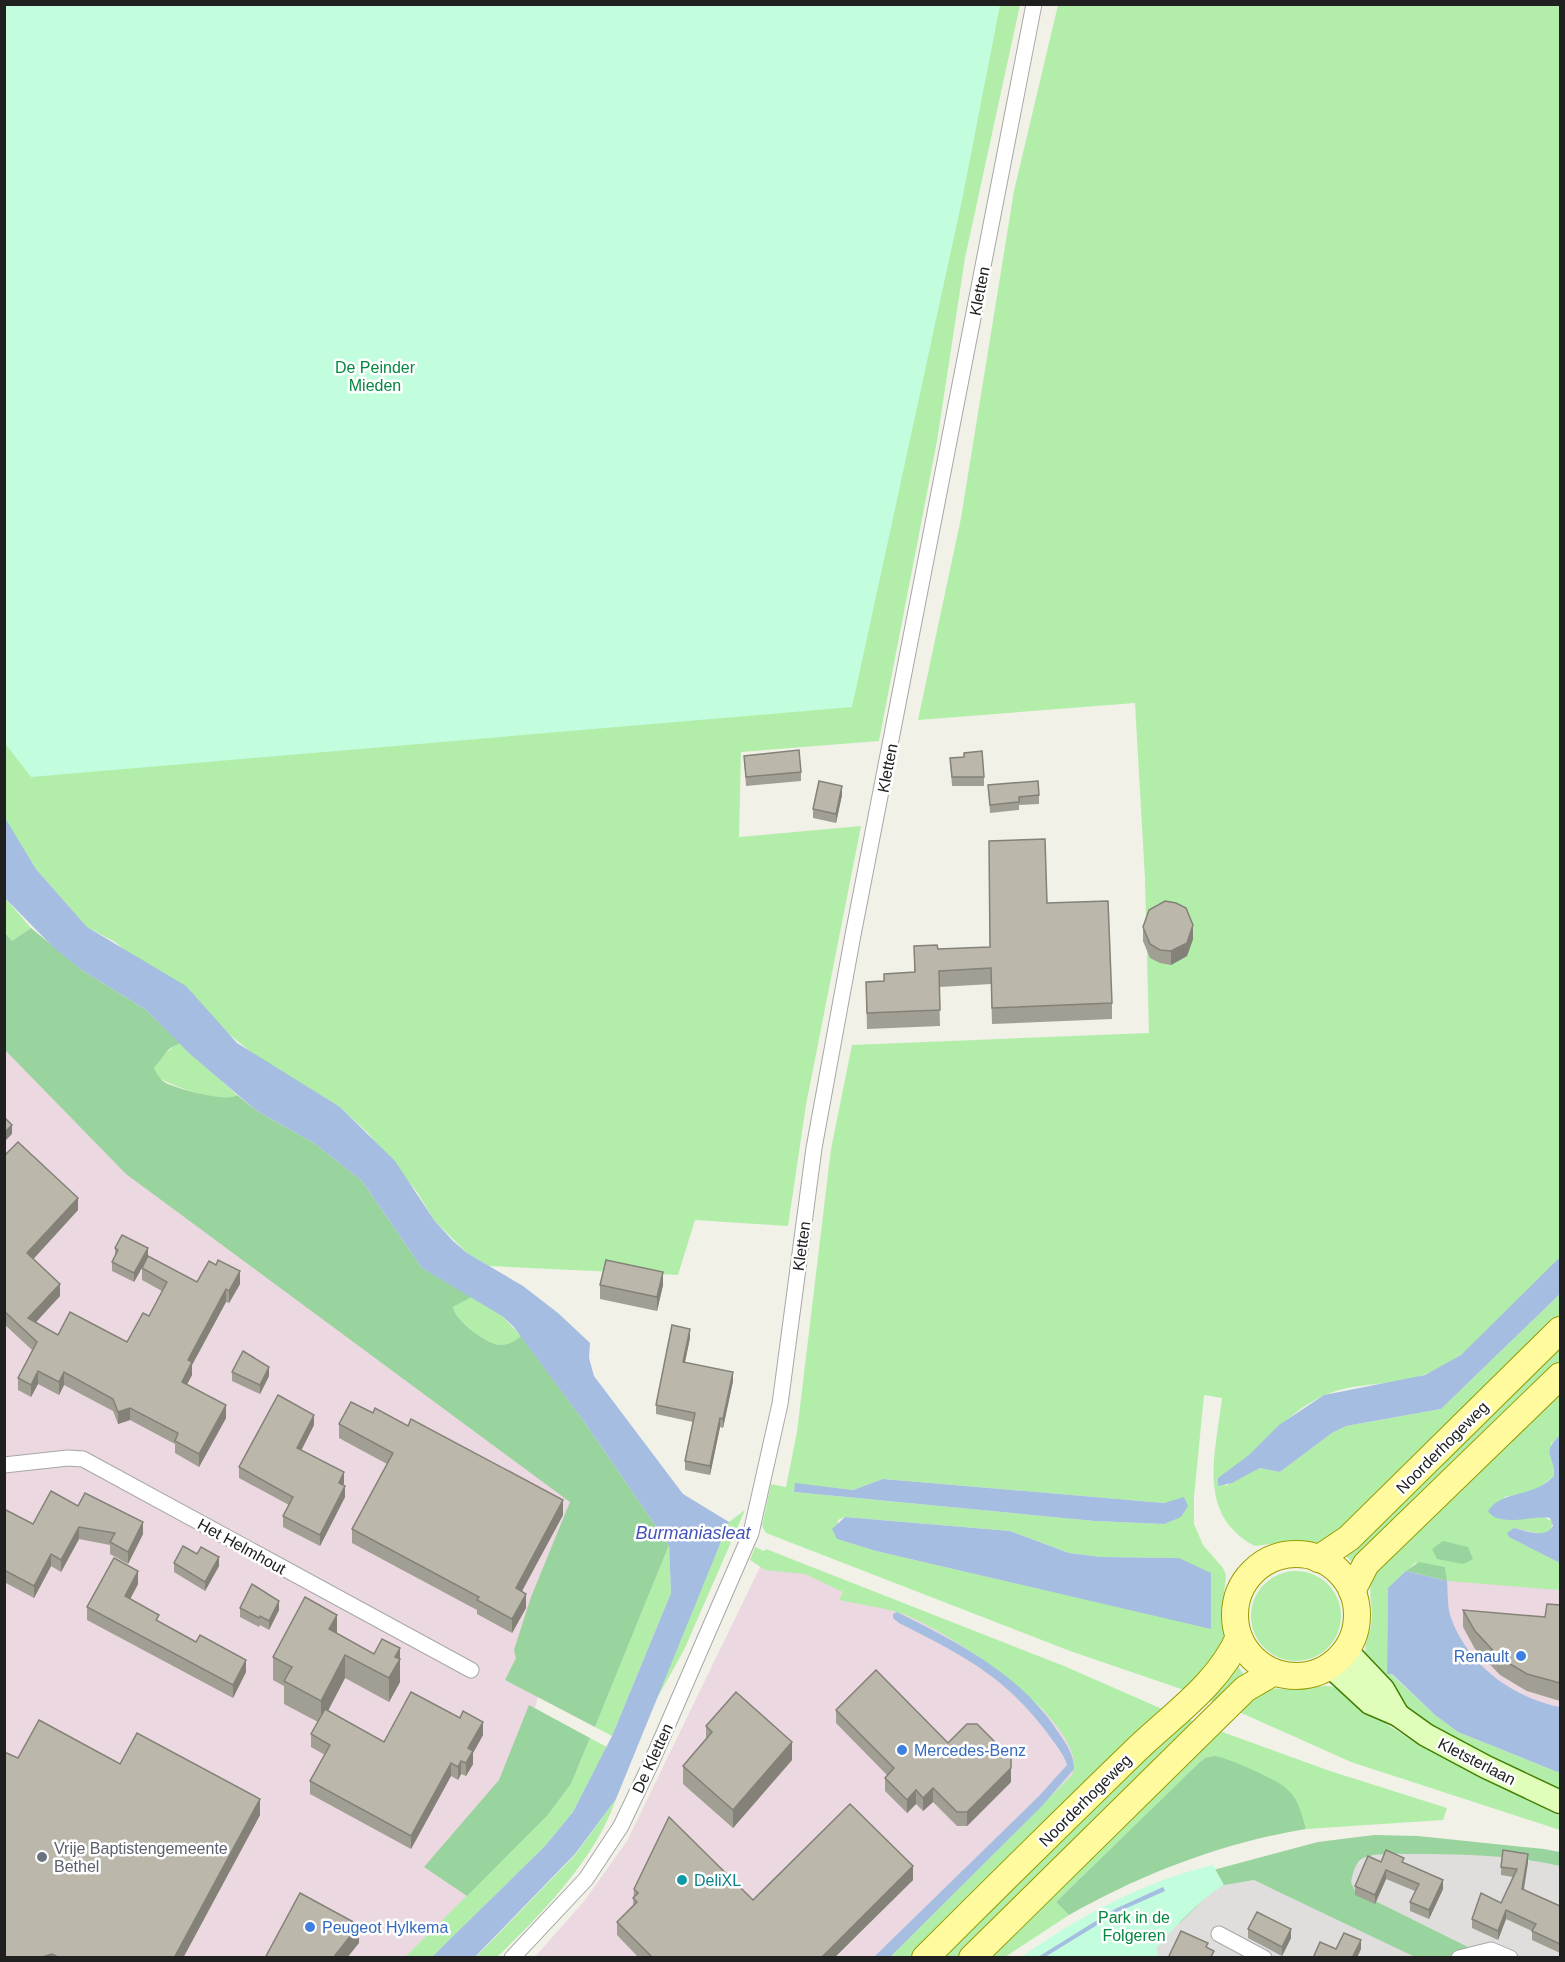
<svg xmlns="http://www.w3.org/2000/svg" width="1565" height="1962" viewBox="0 0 1565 1962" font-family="Arial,sans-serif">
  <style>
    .residential { fill: #dfdedd }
    .industrial { fill: #ebd8e0 }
    .grass { fill: #b2eeaa; fill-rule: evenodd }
    .forest { fill: #99d39e }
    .park { fill: #c2fddd }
    .water { fill: #a5bde1 }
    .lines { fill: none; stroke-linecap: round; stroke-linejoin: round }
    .minor-casing { stroke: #a7a7a7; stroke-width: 17 }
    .secondary-casing { stroke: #417f00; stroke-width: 25 }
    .primary-casing { stroke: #969d00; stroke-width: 28 }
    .minor { stroke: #fff; stroke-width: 15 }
    .secondary { stroke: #e0fdb9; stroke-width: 22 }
    .primary { stroke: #fffa9e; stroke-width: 26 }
    .wall { fill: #a19e93 }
    .shaded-wall { fill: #838178 }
    .building { fill: #bbb8ab; stroke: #838178; stroke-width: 1.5 }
    .shop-dot { fill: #3f7fe0; stroke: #fff; stroke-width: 2 }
    .worship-dot { fill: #6b7280; stroke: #fff; stroke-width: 2 }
    .culture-dot { fill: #0f9aa8; stroke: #fff; stroke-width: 2 }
    .labels { text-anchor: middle; stroke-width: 5; stroke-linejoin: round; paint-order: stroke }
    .street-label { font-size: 16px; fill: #202020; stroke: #fff }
    .park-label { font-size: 16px; fill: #058841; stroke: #fff }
    .shop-label { font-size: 16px; fill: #366cbe; stroke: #fff; text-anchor: start }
    .worship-label { font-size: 16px; fill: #5b616d; stroke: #fff; text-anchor: start }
    .culture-label { font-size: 16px; fill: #0d838f; stroke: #fff; text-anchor: start }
    .water-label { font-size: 18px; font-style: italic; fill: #4654b7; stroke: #fff }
  </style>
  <rect width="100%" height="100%" fill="#f1f1e7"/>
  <path class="residential" d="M1319,1849L1560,1857V1957L1141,1958L1205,1884Z"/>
  <g class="industrial">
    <path d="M4,1001L591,1502L512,1792L495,1903L440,1957H5Z"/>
    <path d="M1489,1504L1560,1530V1718L1502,1697L1422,1610Z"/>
    <path d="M763,1561L805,1568L935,1622L1101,1759L895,1957L534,1958L585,1900L627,1841Z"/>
  </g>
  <g class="grass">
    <path d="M4,5H1020L965,258L937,441L879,741L741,752L739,837L861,826L806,1105L788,1226L695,1220L678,1275L489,1266L467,1253L434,1220L417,1192L368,1133L340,1107L256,1056L115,942L87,927L36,869L4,818Z"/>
    <path d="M1058,5H1560V1257C1522,1296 1478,1354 1426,1374C1393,1387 1355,1381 1323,1396C1283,1414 1262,1451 1226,1472L1225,1486L1260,1468L1280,1472L1332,1433L1346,1426L1441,1409L1560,1294V1316L1337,1537L1322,1543L1292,1541L1255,1546C1195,1515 1216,1452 1222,1398L1204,1395L1194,1497V1524L1203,1545L1223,1568L1226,1575L1222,1613L1225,1643L1190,1692L1070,1651L766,1533L762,1526L771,1484L786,1487L797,1432L831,1149L852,1045L1149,1033L1145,879L1135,703L918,720L961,518L1014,191ZM883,1479L1164,1503L1174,1502L1163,1524L1095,1521L794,1492L796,1484L853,1490ZM845,1517L1010,1531L1069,1553L1101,1557L1179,1558L1211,1628L876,1551L837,1539L838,1520Z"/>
    <path d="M5,898L31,928L12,941L5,931Z"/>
    <path d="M180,1043L237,1095C225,1105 169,1086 157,1076L154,1068C161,1057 168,1049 180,1043Z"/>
    <path d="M472,1297L502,1316L521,1336C514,1342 505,1347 495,1344C482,1340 455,1320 453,1307Z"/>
    <path d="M1560,1343V1363L1355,1565L1346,1556Z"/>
    <path d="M1560,1392V1435L1551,1444L1554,1476L1535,1491L1504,1497L1515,1519L1544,1517L1553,1522L1550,1531L1542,1534L1514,1528L1509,1537L1560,1563V1590L1447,1581L1445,1567L1415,1563L1388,1589L1387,1673L1391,1674L1435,1715L1458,1732L1560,1773V1791C1498,1761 1398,1725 1367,1658C1362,1648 1369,1636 1371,1626C1374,1607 1367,1591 1372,1572Z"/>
    <path d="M745,1510L684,1650L651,1709L729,1522Z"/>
    <path d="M669,1545L671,1593L612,1736L595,1727Z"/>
    <path d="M755,1547L764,1551L766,1549L1064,1666L1169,1712L1059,1810L910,1957H890L1072,1775C1093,1724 939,1624 897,1612C879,1607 858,1604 839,1600L843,1592L805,1574L765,1570L750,1560Z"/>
    <circle cx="1296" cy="1616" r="45"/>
    <path d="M1237,1665L1244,1675L1215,1703L1203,1697Z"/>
    <path d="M1325,1686C1349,1686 1372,1714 1391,1727C1439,1760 1496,1781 1549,1805L1548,1810L1560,1816V1830L1351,1762L1237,1711L1252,1696L1268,1688L1295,1690Z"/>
    <path d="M1183,1717L1195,1722L957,1957L940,1958Z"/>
    <path d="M1217,1730L1330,1771L1447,1808L1443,1820L1306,1829L1299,1806L1205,1758L1056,1902L1069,1915L1005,1957L988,1958Z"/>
    <path d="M590,1738L607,1747L573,1812L545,1846L432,1957L404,1958L547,1816L571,1784Z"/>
    <path d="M616,1799C596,1858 541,1915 497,1957L475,1958L575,1855Z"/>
  </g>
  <g class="forest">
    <path d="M31,928L82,970L146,1010L180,1043L169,1049L154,1068C157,1075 160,1079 166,1083C178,1089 228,1103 237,1095L257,1111L314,1143L362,1181L422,1268L472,1297L453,1307C455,1320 482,1340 495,1344C505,1347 514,1342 521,1336L585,1423L669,1545L595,1727L505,1680L516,1658L514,1650L531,1597L570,1502L126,1174L5,1050L4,931L12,941Z"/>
    <path d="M1443,1541L1468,1547L1473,1559L1464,1564L1437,1559L1432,1549Z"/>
    <path d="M1419,1562L1445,1567L1447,1581L1406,1571Z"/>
    <path d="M529,1705L590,1738L571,1784L547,1816L467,1896L424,1867L499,1780Z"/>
    <path d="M1215,1756C1228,1758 1279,1780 1288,1790C1299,1800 1302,1815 1306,1829C1224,1842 1141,1874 1069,1915L1056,1902L1198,1764L1205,1758Z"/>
    <path d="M1374,1835L1418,1836L1544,1849L1560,1852V1866C1512,1855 1463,1854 1414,1854C1398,1854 1378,1852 1363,1858C1355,1862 1353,1873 1351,1882L1355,1891L1472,1949L1446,1957H1415L1254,1880L1224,1885L1208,1895L1179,1924L1202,1873L1318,1842Z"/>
  </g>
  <g class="park">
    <path d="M5,4L1000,5L962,200L852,707L31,777L4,742Z"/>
    <path d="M1213,1865L1224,1885C1198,1901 1177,1925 1156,1948L1159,1957L1020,1958C1078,1917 1144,1881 1213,1865Z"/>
  </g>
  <g class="water">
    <path d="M5,818L36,869L87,927L186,986L237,1043L340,1107L395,1161L434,1220L453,1241L467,1253L523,1286L558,1313L590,1343L589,1358L594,1376L683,1494L729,1522L616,1799L575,1854L475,1957H432L545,1846L573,1812L612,1736L671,1593L669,1545L585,1423L513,1326L502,1316L422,1268L362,1181L314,1143L257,1111L190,1054L146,1010L82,970L55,949L5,898Z"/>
    <path d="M1560,1257V1294L1441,1409L1346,1426L1332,1433L1280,1472L1260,1468L1232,1483L1218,1486V1478L1249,1455L1279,1425L1324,1395L1425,1375L1461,1355Z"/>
    <path d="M1560,1435V1563L1509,1537L1507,1533L1514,1528C1527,1531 1545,1539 1553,1526L1550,1518C1533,1515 1499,1528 1488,1511C1503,1489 1532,1499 1554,1476C1555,1455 1540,1454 1560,1435Z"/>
    <path d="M883,1479L1164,1503L1184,1497L1188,1506L1181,1517L1164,1524L1095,1521L794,1492L795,1483L853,1490Z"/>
    <path d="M845,1517L1010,1531L1069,1553L1101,1557L1179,1558L1211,1573V1629L876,1551L837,1539L832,1529Z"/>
    <path d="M1406,1571L1447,1581C1448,1592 1447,1607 1451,1618C1468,1665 1513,1698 1560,1707V1773L1458,1732L1435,1715L1392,1674H1387L1388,1588Z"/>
    <path d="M897,1612C957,1642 1021,1674 1058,1732C1066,1743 1074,1755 1074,1769L1042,1806L890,1957H874L1039,1796L1067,1765C1064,1754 1055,1744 1048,1734C1005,1676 962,1655 899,1623L893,1618V1614Z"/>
    <path d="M1163,1887L1165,1891L1120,1911L1045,1957H1038L1115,1909Z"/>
  </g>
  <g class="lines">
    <g class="minor-casing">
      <g id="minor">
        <path d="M4,1465L68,1458L83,1459L471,1670"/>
        <path d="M1219,1934L1264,1958"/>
        <path d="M512,1958L586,1879L621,1826L651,1763L751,1533L780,1404L814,1148L853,935L1034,4"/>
        <path d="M1459,1958L1491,1950L1510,1958"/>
      </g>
    </g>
    <g class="secondary-casing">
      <g id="secondary">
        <path d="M1346,1650L1383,1689L1398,1715"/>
        <path d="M1330,1666L1370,1703L1398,1715L1426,1735L1486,1767L1560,1802"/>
      </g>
    </g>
    <g class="primary-casing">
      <g id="primary">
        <circle cx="1296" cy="1615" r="61"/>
        <path d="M1318,1559L1349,1538L1560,1330"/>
        <path d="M1352,1591L1366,1564L1560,1376"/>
        <path d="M925,1958C995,1888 1065,1819 1136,1750C1172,1715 1218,1685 1239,1637"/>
        <path d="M972,1958L1245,1689L1274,1672"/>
      </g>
    </g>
    <use href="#minor" class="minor"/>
    <use href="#secondary" class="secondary"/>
    <use href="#primary" class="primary"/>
  </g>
  <g class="wall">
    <path d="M744,756L801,772V781L746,786Z"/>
    <path d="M964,757L984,777V786H952L950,758Z"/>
    <path d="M988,785L1039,795V804L1019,805V810L990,813Z"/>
    <path d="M842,795L836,823L813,818V809Z"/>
    <path d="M1047,903L1112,1003V1019L992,1024L991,984L939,987L940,1026L867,1029L866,982L884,981L914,972V946L938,949L990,947Z"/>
    <path d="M1143,927L1193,939L1187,956L1171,965L1160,963L1150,958L1143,941Z"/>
    <path d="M4,1156L78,1210L33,1259L60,1296L35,1322L58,1335L127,1342L149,1316L162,1291L142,1280V1268L197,1282L240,1284L229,1303L226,1302L192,1365V1375L187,1384L226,1418L199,1467L175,1453V1444L130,1420L118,1424L113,1411L64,1385L59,1395L38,1384L31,1397L18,1390V1378L32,1350L4,1324Z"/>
    <path d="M115,1248L148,1257L134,1282L112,1271V1262L115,1257Z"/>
    <path d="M600,1285H663L657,1311L600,1299Z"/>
    <path d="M690,1338L685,1362L733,1381L723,1428L720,1427L710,1475L685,1470V1461L693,1422L656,1414V1405Z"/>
    <path d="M232,1372L269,1376L260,1394L232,1381Z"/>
    <path d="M339,1424L563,1515L522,1591L526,1608L512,1633L477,1614V1610L352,1543V1529L387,1464L339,1438Z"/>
    <path d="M314,1425L301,1450L344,1483L343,1485L345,1497L320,1546L283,1527V1516L289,1505L239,1478V1467Z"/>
    <path d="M78,1506L143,1534L128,1564L110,1554V1545L79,1539L61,1572L51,1566L34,1598L4,1582V1509L33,1524Z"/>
    <path d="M174,1563L219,1566L205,1591L174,1572Z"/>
    <path d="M138,1584L130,1599L159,1622L246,1672L233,1698L87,1620V1607Z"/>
    <path d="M1560,1605V1701L1527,1691L1500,1675L1475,1649L1463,1627V1610L1545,1617Z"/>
    <path d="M240,1608L279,1610L269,1630L260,1625L259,1627L240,1617Z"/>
    <path d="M400,1648V1682L389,1702L345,1678L328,1711L384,1742L483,1735L473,1753V1764L466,1776L461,1774L458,1780L451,1776L411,1849L310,1794V1781L325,1755L311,1747V1734L318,1722L284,1704V1686L273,1680V1657L374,1654Z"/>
    <path d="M836,1710L948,1743L1011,1782L967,1826H957L933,1802L923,1811L916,1804L907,1813L885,1791V1778L887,1775L836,1723Z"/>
    <path d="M706,1726L792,1760L733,1828L683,1784V1766L706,1740Z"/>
    <path d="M18,1758L120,1764L260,1815L183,1958H4Z"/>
    <path d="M1381,1862H1404L1443,1889L1429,1919L1410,1911V1902L1415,1891L1386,1879L1375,1904L1355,1895V1886Z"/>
    <path d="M1528,1862L1524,1890L1560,1906V1905V1953L1532,1940V1931L1506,1919L1498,1940L1472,1928V1919L1501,1903L1513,1877L1501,1875V1867Z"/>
    <path d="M913,1880L834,1958H639L617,1935V1922L633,1906L634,1889L753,1900Z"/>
    <path d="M1248,1929L1291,1938L1282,1956L1248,1938Z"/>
  </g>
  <g class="shaded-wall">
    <path d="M842,786V795L836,823V814Z"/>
    <path d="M1193,925V939L1187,956L1171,965V951Z"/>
    <path d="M12,1125V1134L4,1142V1133Z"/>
    <path d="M78,1198V1210L27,1266V1253Z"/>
    <path d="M148,1248V1257L134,1282V1273Z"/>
    <path d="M240,1271V1284L229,1303V1291Z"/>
    <path d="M663,1272V1285L657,1311V1297Z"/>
    <path d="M60,1284V1296L28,1331V1318Z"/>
    <path d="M226,1289V1302L192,1365V1375L182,1394V1382L188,1360Z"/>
    <path d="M690,1329V1338L683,1371V1362Z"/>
    <path d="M269,1367V1376L260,1394V1385Z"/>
    <path d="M38,1371V1384L31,1397V1385Z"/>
    <path d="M64,1372V1385L59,1395V1382Z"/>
    <path d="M733,1372V1381L723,1428V1419Z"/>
    <path d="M226,1405V1418L199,1467V1454Z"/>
    <path d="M130,1408V1420L118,1424V1412Z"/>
    <path d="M314,1415V1425L297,1459V1448Z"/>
    <path d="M720,1418V1427L710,1475V1466Z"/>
    <path d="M344,1472V1483L339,1494V1483Z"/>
    <path d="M345,1486V1497L320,1546V1535Z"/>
    <path d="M563,1500V1515L516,1602V1588Z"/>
    <path d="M143,1522V1534L128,1564V1552Z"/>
    <path d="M79,1527V1539L61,1572V1560Z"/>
    <path d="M51,1554V1566L34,1598V1586Z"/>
    <path d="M219,1557V1566L205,1591V1582Z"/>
    <path d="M138,1571V1584L125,1609V1596Z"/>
    <path d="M526,1594V1608L512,1633V1619Z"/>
    <path d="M279,1601V1610L269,1630V1621Z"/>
    <path d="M337,1615V1638L329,1629Z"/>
    <path d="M400,1648V1682L389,1702V1678L395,1657Z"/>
    <path d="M345,1655V1678L321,1724V1701Z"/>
    <path d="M246,1660V1672L233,1698V1685Z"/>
    <path d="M483,1722V1735L473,1753V1764L466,1776V1763L468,1748Z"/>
    <path d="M792,1742V1760L733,1828V1810Z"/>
    <path d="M461,1761V1774L458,1780V1767Z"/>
    <path d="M451,1763V1776L411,1849V1836Z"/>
    <path d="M1011,1768V1782L967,1826V1812Z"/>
    <path d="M933,1788V1802L923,1811V1798Z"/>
    <path d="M916,1790V1804L907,1813V1800Z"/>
    <path d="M260,1799V1815L183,1958H174Z"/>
    <path d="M1528,1854V1862L1522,1898V1889Z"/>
    <path d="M913,1866V1880L834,1958H821Z"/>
    <path d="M1386,1870V1879L1375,1904V1895Z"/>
    <path d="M1443,1880V1889L1429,1919V1910Z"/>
    <path d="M1506,1910V1919L1498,1940V1931Z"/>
    <path d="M359,1925V1943L347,1958H333Z"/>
    <path d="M1291,1929V1938L1282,1956V1947Z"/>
    <path d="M1361,1940V1949L1357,1958H1352Z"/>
    <path d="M52,1954V1958H39Z"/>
  </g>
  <g class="building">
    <path d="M799,750L801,772L746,777L744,756Z"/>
    <path d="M982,751L984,777H952L950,758L964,757V753Z"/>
    <path d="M819,781L842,786L836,814L813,809Z"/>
    <path d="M1038,781L1039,795L1019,797V802L990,805L988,785Z"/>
    <path d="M1045,839L1047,903L1108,901L1112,1003L992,1008L991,968L939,971L940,1010L867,1013L866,982L884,981V974L915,972L914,946L937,945L938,949L990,947L989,841Z"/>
    <path d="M1165,901L1176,903L1186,908L1193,925L1187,943L1171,951L1160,950L1150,944L1143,927L1149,910Z"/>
    <path d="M4,1117L12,1125L4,1133Z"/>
    <path d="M18,1142L78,1198L27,1253L60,1284L28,1318L58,1335L70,1312L127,1342L143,1313L149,1316L167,1282L142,1268L148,1256L197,1282L209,1261L216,1265L218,1260L240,1271L229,1291L226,1289L188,1360L192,1362L182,1382L226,1405L199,1454L175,1441L178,1433L130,1408L118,1412L113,1399L64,1372L59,1382L38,1371L31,1385L18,1378L37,1342L4,1311V1156Z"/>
    <path d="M122,1235L148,1248L134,1273L112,1262L118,1250L115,1248Z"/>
    <path d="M606,1260L663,1272L657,1297L600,1285Z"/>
    <path d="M672,1325L690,1329L683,1362L733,1372L723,1419L720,1418L710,1466L685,1461L695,1413L656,1405Z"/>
    <path d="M243,1351L269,1367L260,1385L232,1372Z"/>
    <path d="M278,1395L314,1415L297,1448L344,1472L339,1483L345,1486L320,1535L283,1516L293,1497L239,1467Z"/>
    <path d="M351,1402L373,1413L375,1408L408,1426L411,1419L563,1500L516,1588L526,1594L512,1619L477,1600L479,1597L352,1529L393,1453L339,1424Z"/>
    <path d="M51,1491L78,1506L85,1493L143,1522L128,1552L110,1542L115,1533L79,1527L61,1560L51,1554L34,1586L4,1570V1509L33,1524Z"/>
    <path d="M183,1546L197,1554L201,1547L219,1557L205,1582L174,1563Z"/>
    <path d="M114,1558L138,1571L125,1596L159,1615L156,1620L196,1642L200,1635L246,1660L233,1685L87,1607Z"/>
    <path d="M252,1584L279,1601L269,1621L260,1616L259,1618L240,1608Z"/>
    <path d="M305,1597L337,1615L329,1629L374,1654L382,1639L400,1648L395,1657L400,1659L389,1678L345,1655L321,1701L284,1681L292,1667L273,1657Z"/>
    <path d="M1547,1604L1560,1605V1683L1527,1674L1500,1658L1475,1631L1463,1610L1545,1617Z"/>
    <path d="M876,1670L948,1743L967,1724H977L1011,1758V1768L967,1812H957L933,1788L923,1798L916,1790L907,1800L885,1778L894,1768L836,1710Z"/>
    <path d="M411,1692L460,1718L463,1711L483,1722L468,1748L473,1751L466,1763L461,1761L458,1767L451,1763L411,1836L310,1781L330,1745L311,1734L325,1709L384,1742Z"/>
    <path d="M736,1692L792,1742L733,1810L683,1766L712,1732L706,1726Z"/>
    <path d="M39,1720L120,1764L137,1733L260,1799L174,1958H60L52,1954L39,1958H4V1752L18,1758Z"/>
    <path d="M850,1804L913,1866L821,1958H653L617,1922L637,1902L633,1898L638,1893L634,1889L669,1817L753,1900Z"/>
    <path d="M1386,1850L1404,1858L1402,1862L1443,1880L1429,1910L1410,1902L1419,1884L1386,1870L1375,1895L1355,1886L1368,1856L1381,1862Z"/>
    <path d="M1503,1850L1528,1854L1522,1889L1560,1906V1905V1944L1532,1931L1536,1924L1506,1910L1498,1931L1472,1919L1481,1893L1501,1903L1517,1869L1501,1867Z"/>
    <path d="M300,1893L359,1925L333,1958H265Z"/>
    <path d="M1257,1912L1291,1929L1282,1947L1248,1929Z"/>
    <path d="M1181,1931L1208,1943L1206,1947L1214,1951L1211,1957L1213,1958H1172L1169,1956Z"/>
    <path d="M1344,1933L1361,1940L1352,1958H1313L1320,1942L1336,1949Z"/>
  </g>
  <g class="shop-dot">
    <circle cx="1521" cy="1656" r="6"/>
    <circle cx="902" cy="1750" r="6"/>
    <circle cx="310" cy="1927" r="6"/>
  </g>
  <circle class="worship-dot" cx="42" cy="1857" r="6"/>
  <circle class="culture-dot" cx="682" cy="1880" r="6"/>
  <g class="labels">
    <g class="street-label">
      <text transform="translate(979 291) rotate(-79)" y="6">Kletten</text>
      <text transform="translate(887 768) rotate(-79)" y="6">Kletten</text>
      <text transform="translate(801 1246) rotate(-82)" y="6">Kletten</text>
      <text transform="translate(1442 1447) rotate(-45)" y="6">Noorderhogeweg</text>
      <text transform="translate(242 1546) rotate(29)" y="6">Het Helmhout</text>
      <text transform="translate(652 1758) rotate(-65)" y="6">De Kletten</text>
      <text transform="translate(1477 1761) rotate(27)" y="6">Kletsterlaan</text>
      <text transform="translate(1085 1800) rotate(-45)" y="6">Noorderhogeweg</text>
    </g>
    <g class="park-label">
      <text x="375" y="373">De Peinder<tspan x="375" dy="18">Mieden</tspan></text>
      <text x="1134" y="1923">Park in de<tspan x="1134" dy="18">Folgeren</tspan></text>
    </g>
    <g class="shop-label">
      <text x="1509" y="1662" text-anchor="end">Renault</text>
      <text x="914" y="1756">Mercedes-Benz</text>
      <text x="322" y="1933">Peugeot Hylkema</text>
    </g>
    <g class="worship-label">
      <text x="54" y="1854">Vrije Baptistengemeente<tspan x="54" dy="18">Bethel</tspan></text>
    </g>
    <g class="culture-label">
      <text x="694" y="1886">DeliXL</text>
    </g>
    <g class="water-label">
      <text x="693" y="1539">Burmaniasleat</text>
    </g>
  </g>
  <rect width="1565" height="1962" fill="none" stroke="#202020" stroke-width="12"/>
</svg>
